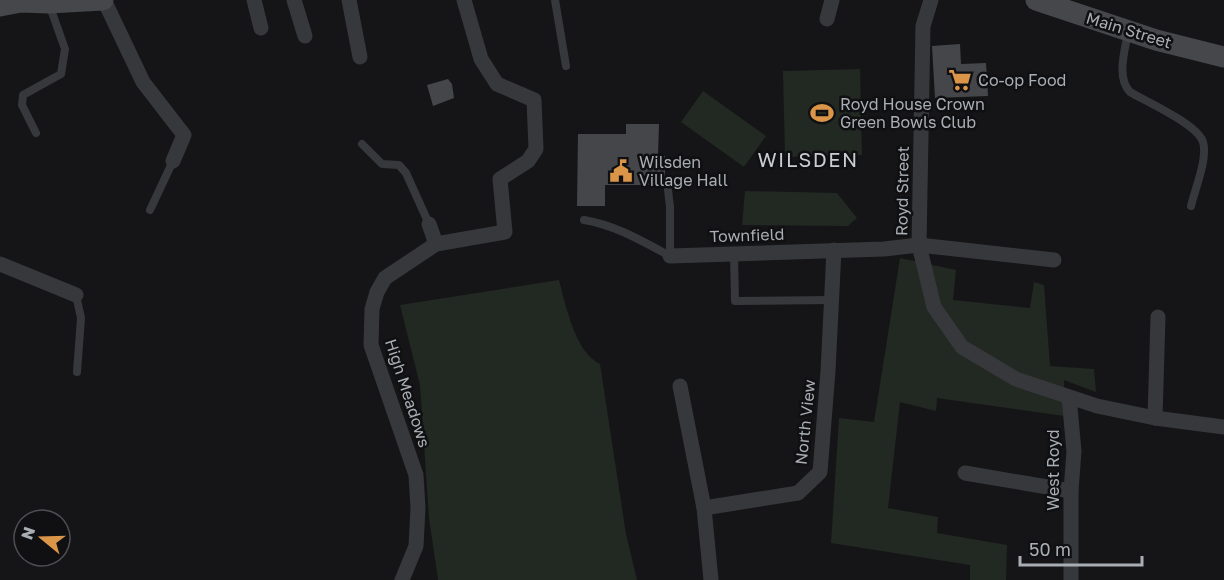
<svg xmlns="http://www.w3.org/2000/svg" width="1224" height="580" viewBox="0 0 1224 580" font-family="'Golos Text',sans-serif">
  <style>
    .green { fill: #222822 }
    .building { fill: #444649 }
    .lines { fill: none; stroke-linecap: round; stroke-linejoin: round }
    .lane { stroke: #37383b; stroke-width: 8 }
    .street { stroke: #37383b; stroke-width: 15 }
    .secondary { stroke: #45474b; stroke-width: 21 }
    .labels { text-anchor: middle; stroke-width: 5; stroke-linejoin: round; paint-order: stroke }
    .street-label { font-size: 16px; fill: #a9aeb5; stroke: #101012 }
    .poi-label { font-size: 16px; fill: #a9aeb5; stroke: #101012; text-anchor: start }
    .quarter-label { font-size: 20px; letter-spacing: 1.5px; fill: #c9cdd2; stroke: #101012 }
  </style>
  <rect width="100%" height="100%" fill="#151517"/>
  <g class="green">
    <path d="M860,69L862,155L785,157L783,71Z"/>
    <path d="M703,91L766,136L744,167L681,122Z"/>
    <path d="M745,191L837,193L857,218L848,226L742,225Z"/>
    <path d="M900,258L956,270L953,300L1030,308L1034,282L1044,285L1050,366L1094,369L1096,392L1064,380V416L937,398L936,411L900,402L888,508L938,517L937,533L1007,545L1006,580H970V565L831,543L839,418L874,422Z"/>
    <path d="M559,280C566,306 575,352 600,364L626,534L637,580H438L429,518L420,385L400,305Z"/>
  </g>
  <g class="building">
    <path d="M960,44L961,64L986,63L988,96L935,98L932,46Z"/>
    <path d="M448,79L452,84L454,98L433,106L427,85Z"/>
    <path d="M626,124H659L658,156H665V185H605V206H577L578,134H626Z"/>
  </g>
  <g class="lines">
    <g class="lane">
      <path d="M555,0L566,66"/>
      <path d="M1128,32C1125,51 1116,77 1130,92C1147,102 1197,124 1203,142C1208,158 1195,189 1191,206"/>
      <path d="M36,133L22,105L23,95L61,74L65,49L49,4"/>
      <path d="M362,144L382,164L399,165L406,173L429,224"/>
      <path d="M150,210L173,161"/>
      <path d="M584,220C615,225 642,241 670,256V207L668,190"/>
      <path d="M734,254L735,301L832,300"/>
      <path d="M76,295L81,318L77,372"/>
    </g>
    <g class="street">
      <path d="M104,0L143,82L184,135L173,161"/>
      <path d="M254,0L261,28"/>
      <path d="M294,0L305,36"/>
      <path d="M349,0L360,57"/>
      <path d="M931,0L923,26L919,245L934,307L962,347L1016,379L1097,406L1155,418L1224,427"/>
      <path d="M827,19L832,0"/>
      <path d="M429,224L436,244"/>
      <path d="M670,256L884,249L919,245L1054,260"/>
      <path d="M0,264L76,295"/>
      <path d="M680,386L704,508L711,580"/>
      <path d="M1069,397L1074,451L1071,491V580"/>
      <path d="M1155,418L1158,317"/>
      <path d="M965,473L1071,491"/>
      <path d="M704,508L798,493L820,472L828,371L834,250"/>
      <path d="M402,580L416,546L418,508L416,475L371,345L372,309L377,292L385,278L436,244L505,232L500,179L528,161L536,149L534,100L497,84L481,59L464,0"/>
    </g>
    <g class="secondary">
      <path d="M1036,0L1156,40L1224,57"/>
      <path d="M0,6L21,2L49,3L103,0"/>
    </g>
  </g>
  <defs>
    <g id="supermarket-bare" transform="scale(1.8)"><path d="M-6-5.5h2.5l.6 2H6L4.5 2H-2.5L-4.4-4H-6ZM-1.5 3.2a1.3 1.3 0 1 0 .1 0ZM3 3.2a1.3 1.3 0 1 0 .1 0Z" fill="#db9549" stroke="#101012" stroke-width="2.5" paint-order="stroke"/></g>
    <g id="stadium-bare" transform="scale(1.8)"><path d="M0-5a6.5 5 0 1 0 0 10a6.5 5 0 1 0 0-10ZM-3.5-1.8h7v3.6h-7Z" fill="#db9549" stroke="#101012" stroke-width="2.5" paint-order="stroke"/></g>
    <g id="civic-bare" transform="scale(1.8)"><path d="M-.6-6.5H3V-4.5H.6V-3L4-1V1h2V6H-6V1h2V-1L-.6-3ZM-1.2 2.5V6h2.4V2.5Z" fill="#db9549" stroke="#101012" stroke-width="2.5" paint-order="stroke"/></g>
  </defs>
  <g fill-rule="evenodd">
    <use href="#supermarket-bare" x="960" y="80"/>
    <use href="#stadium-bare" x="822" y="113"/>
    <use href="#civic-bare" x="621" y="171"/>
  </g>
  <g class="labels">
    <g class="street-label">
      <text transform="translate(1129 30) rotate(17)" y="6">Main Street</text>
      <text transform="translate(902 191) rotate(-89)" y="6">Royd Street</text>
      <text transform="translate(747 235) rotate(-2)" y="6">Townfield</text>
      <text transform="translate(408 393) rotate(72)" y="6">High Meadows</text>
      <text transform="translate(805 422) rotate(-84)" y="6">North View</text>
      <text transform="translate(1053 470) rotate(-90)" y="6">West Royd</text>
    </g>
    <g class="poi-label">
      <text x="978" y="86">Co-op Food</text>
      <text x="840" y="110">Royd House Crown<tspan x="840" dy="18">Green Bowls Club</tspan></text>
      <text x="639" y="168">Wilsden<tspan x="639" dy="18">Village Hall</tspan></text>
    </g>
    <g class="quarter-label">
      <text x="808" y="167">WILSDEN</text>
    </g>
  </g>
  <g transform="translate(42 538) rotate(289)"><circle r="28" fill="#101012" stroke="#4d4f53" stroke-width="1.5"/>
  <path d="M0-4.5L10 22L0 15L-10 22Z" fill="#db9549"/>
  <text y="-9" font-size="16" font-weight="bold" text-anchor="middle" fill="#a9aeb5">N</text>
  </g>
  <path d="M1020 556v9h122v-9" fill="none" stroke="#a9aeb5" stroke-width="3"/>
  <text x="1029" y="556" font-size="18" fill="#a9aeb5" stroke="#101012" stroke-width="4.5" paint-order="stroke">50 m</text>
</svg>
